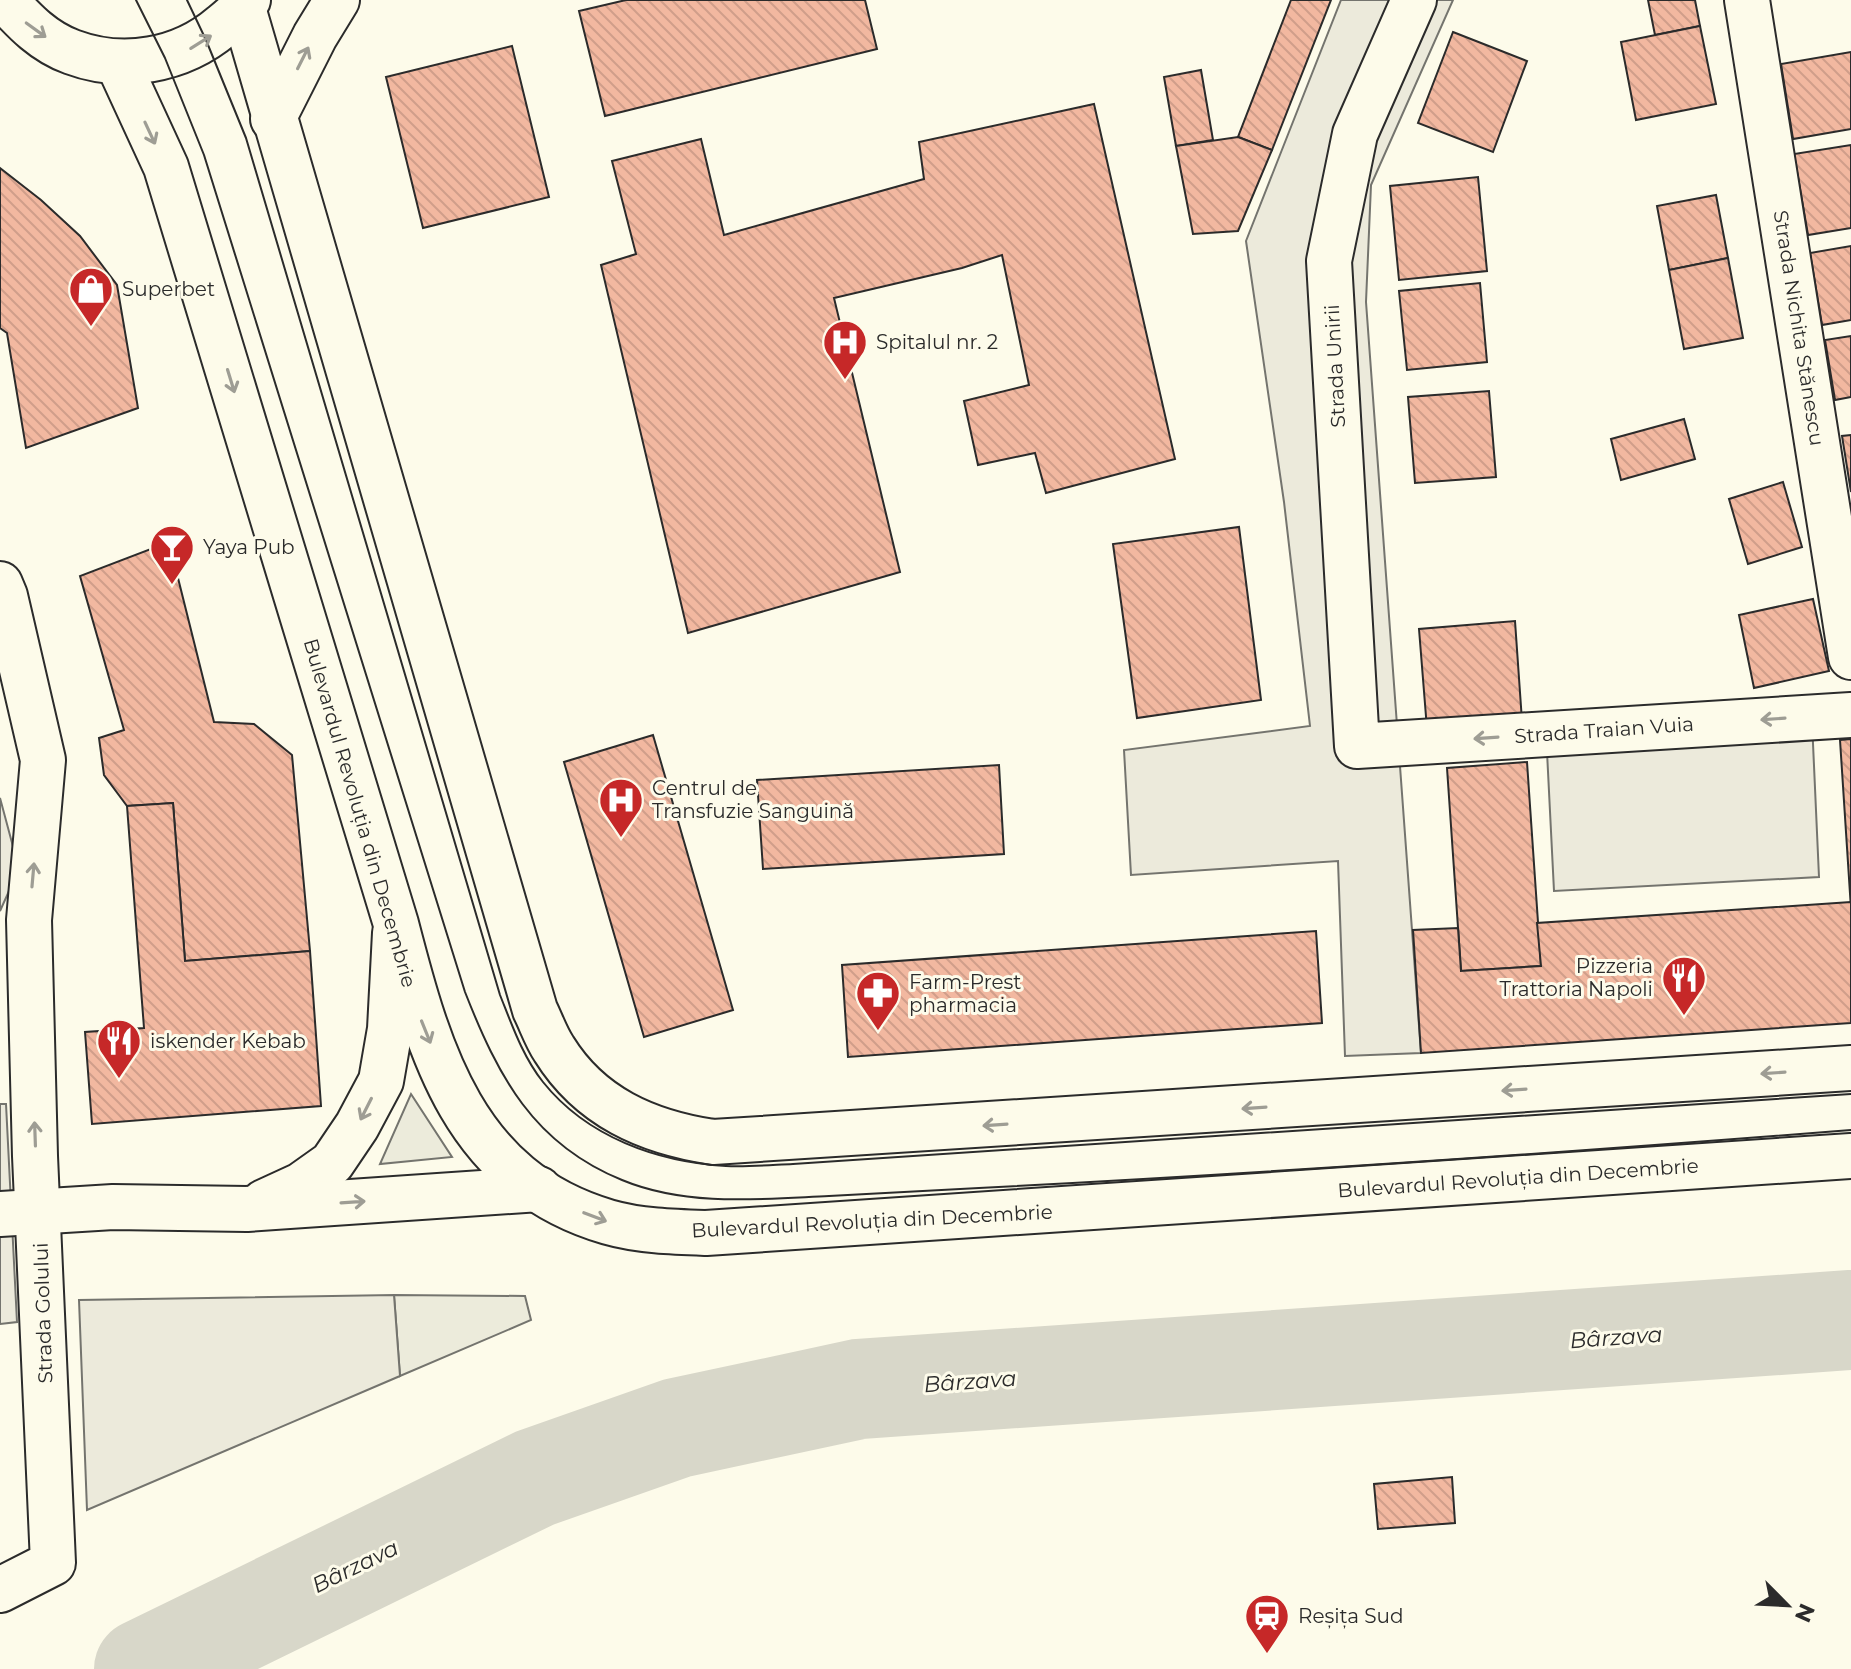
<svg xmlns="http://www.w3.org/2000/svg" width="1851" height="1669" viewBox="0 0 1851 1669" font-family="Montserrat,sans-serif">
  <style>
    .green { fill: #ecebdb; stroke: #74746e; stroke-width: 2 }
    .parking { fill: #eceadb; stroke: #74746e; stroke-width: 2 }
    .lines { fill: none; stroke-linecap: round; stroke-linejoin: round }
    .river { stroke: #d8d7c9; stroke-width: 100 }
    .building { fill: url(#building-back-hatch); stroke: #2b2b2b; stroke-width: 2 }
    .minor-casing { stroke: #2b2b2b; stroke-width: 48 }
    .major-casing { stroke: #2b2b2b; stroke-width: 48 }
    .minor { stroke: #fdfbea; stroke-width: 44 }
    .major { stroke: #fdfbea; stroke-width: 44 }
    .tram { stroke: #2b2b2b; stroke-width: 2 }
    .oneway { stroke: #9e9d94 }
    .labels { text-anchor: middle; stroke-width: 6; stroke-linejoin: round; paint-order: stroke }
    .poi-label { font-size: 20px; fill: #2b2b2b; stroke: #fdfbea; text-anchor: start }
    .street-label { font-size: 20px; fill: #2b2b2b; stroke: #fdfbea }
    .water-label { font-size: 22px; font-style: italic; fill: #2b2b2b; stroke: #fdfbea }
  </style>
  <defs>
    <pattern id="building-back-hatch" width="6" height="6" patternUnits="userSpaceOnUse" patternTransform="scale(2)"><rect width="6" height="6" fill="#f2b8a0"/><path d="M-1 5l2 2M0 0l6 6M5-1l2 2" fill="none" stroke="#d09e8a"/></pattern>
  </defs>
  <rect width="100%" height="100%" fill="#fdfbea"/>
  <g class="green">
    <path d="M411,1094L452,1157L380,1164Z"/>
    <path d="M394,1295L525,1296L531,1320L400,1376Z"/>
  </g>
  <g class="parking">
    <path d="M1341,0H1453L1371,185L1366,302L1421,1053L1345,1056L1338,861L1131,875L1124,750L1310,726L1284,502L1246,241Z"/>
    <path d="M1811,699L1819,877L1554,891L1545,712Z"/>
    <path d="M0,798L19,869L0,911Z"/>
    <path d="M0,1104H6L17,1322L0,1324Z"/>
    <path d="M394,1295L400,1376L87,1510L79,1300Z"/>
  </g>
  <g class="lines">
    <path class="river" d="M144,1669L535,1478L677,1428L859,1389L1851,1320"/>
  </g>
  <g class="building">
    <path d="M626,0H865L877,49L605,116L579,11Z"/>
    <path d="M1291,0H1331L1272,150L1238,137Z"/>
    <path d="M1648,0H1695L1700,26L1655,35Z"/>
    <path d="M1700,26L1716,104L1636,120L1621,42Z"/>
    <path d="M1453,32L1527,61L1493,152L1418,123Z"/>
    <path d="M512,46L549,197L423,228L386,77Z"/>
    <path d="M1851,52V129L1793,139L1781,64Z"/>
    <path d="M1201,70L1213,140L1176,146L1164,77Z"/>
    <path d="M1094,104L1175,459L1046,493L1035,453L978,465L964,401L1029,385L1002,255L962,268L834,298L900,572L688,633L601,265L636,254L612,161L701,139L724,235L924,179L919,142Z"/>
    <path d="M1238,137L1272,150L1238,231L1193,234L1176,146Z"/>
    <path d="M1851,145V228L1808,235L1794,154Z"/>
    <path d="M0,168L41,200L80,236L117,285L138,408L26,448L7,333L0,328Z"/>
    <path d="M1478,177L1487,271L1399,280L1390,186Z"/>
    <path d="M1716,195L1728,258L1669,270L1657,206Z"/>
    <path d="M1851,246V320L1822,325L1810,253Z"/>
    <path d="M1728,258L1743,338L1684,349L1669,270Z"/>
    <path d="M1480,283L1487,362L1407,370L1399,291Z"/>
    <path d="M1851,336V397L1835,400L1825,340Z"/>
    <path d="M1489,391L1496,477L1415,483L1408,397Z"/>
    <path d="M1684,419L1695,459L1621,480L1611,439Z"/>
    <path d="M1851,435V492L1842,436Z"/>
    <path d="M1783,482L1802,547L1748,564L1729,499Z"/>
    <path d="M1239,527L1261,700L1137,718L1113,544Z"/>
    <path d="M169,542L214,722L254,724L292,755L310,951L185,961L173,803L127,806L104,775L99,738L124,730L80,576Z"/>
    <path d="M1813,599L1829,671L1754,688L1739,615Z"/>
    <path d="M1515,621L1522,721L1427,729L1419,629Z"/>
    <path d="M653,735L733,1010L644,1037L564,762Z"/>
    <path d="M1851,739V909L1840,740Z"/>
    <path d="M1527,762L1541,966L1461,971L1447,768Z"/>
    <path d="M999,765L1004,854L763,869L757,780Z"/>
    <path d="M173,803L185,961L310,951L321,1106L92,1124L85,1032L144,1028L127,806Z"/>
    <path d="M1851,902V1023L1421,1053L1413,930L1458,928L1461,971L1541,966L1537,923Z"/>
    <path d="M1316,931L1322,1023L848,1057L842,965Z"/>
    <path d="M1452,1477L1455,1523L1378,1529L1374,1484Z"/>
  </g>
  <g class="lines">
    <g class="minor-casing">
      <g id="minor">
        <path d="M1414,0L1355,134L1329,261L1357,746L1851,715"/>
        <path d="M1747,0L1851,657"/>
        <path d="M0,584L5,596L43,760L29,920L35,1156L53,1563L0,1590"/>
        <path d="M264,1202L301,1185L332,1163L357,1126L381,1081L390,1029L395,933"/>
        <path d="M0,1214L113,1207L247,1209L539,1189"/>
      </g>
    </g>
    <g class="major-casing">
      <g id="major">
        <path d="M5,0C25,22 44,42 72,52C123,71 181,61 222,26C232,18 241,11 248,0"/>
        <path d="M243,8L535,1010C541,1022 546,1037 554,1049C590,1107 647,1132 713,1142L1851,1068"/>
        <path d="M118,63L166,167L396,924C429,1052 464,1180 608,1222C639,1231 674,1232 706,1233L1851,1156"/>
        <path d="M273,119L315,36L337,0"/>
      </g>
    </g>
    <use href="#minor" class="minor"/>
    <use href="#major" class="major"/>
    <g class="tram">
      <path d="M136,0L165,58L204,155L465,992C498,1076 533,1144 622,1180C687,1207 762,1199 829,1196C879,1193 929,1191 979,1188C1269,1173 1561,1153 1851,1130"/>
      <path d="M187,0L206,40L246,138L500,995C512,1025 523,1057 543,1082C587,1137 657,1162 726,1166C748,1167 771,1165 793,1164L1851,1094"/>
    </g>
  </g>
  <defs><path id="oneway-shaft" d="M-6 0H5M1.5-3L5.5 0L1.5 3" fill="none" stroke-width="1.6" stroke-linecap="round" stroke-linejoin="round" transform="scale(2)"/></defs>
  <g class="oneway">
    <use href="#oneway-shaft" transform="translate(36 30) rotate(36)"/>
    <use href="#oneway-shaft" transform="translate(201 42) rotate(-32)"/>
    <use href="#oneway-shaft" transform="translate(303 58) rotate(-63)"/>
    <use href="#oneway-shaft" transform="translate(150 133) rotate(65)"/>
    <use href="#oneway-shaft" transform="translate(231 381) rotate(73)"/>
    <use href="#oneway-shaft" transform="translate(1773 719) rotate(176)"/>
    <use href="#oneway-shaft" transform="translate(1486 738) rotate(176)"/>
    <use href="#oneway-shaft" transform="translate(33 875) rotate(-85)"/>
    <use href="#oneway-shaft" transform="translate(426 1032) rotate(68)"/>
    <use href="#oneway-shaft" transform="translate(1773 1073) rotate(176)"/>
    <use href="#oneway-shaft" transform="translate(1514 1090) rotate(176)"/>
    <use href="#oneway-shaft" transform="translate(1254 1108) rotate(176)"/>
    <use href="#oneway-shaft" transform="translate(366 1109) rotate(117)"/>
    <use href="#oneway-shaft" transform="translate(995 1125) rotate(176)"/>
    <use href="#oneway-shaft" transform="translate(35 1134) rotate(-92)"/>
    <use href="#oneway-shaft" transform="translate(353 1202) rotate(-4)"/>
    <use href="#oneway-shaft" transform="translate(595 1217) rotate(21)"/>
  </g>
  <defs>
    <g id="shop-pin" transform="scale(2.3)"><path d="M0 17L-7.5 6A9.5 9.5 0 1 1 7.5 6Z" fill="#c62828" stroke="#fdfbea"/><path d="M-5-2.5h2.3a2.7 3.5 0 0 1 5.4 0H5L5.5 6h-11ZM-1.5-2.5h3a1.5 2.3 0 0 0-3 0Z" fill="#fff"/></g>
    <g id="hospital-pin" transform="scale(2.3)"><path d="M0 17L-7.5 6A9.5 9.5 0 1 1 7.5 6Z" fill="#c62828" stroke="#fdfbea"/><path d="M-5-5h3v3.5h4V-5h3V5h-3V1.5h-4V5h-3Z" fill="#fff"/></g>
    <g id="bar-pin" transform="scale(2.3)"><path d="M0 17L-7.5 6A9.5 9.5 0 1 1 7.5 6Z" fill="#c62828" stroke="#fdfbea"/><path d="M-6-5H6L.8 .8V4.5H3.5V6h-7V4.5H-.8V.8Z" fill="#fff"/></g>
    <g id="restaurant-pin" transform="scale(2.3)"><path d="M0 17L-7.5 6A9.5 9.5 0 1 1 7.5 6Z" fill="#c62828" stroke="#fdfbea"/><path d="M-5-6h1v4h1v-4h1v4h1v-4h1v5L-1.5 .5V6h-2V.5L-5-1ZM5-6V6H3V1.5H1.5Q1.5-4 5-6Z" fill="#fff"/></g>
    <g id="pharmacy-pin" transform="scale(2.3)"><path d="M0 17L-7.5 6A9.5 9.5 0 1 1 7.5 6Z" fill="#c62828" stroke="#fdfbea"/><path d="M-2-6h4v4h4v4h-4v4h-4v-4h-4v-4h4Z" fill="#fff"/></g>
    <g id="station-pin" transform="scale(2.3)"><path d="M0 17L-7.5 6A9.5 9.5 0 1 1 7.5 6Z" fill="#c62828" stroke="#fdfbea"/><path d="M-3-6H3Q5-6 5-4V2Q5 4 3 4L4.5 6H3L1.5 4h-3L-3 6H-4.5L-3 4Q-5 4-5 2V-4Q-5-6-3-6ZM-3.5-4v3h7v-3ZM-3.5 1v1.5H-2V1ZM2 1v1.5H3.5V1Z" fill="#fff"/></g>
  </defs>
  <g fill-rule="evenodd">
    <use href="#shop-pin" x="91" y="289"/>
    <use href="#hospital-pin" x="845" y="342"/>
    <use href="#bar-pin" x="172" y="547"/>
    <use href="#hospital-pin" x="621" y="800"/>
    <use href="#restaurant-pin" x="1684" y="978"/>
    <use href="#pharmacy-pin" x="878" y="993"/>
    <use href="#restaurant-pin" x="119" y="1041"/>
    <use href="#station-pin" x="1267" y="1616"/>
  </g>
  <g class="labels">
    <g class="poi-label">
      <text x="122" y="296">Superbet</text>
      <text x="876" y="349">Spitalul nr. 2</text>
      <text x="203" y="554">Yaya Pub</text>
      <text x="652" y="795">Centrul de<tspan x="652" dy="23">Transfuzie Sanguină</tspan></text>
      <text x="1653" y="973" text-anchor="end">Pizzeria<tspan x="1653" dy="23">Trattoria Napoli</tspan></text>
      <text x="909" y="989">Farm-Prest<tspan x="909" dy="23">pharmacia</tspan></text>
      <text x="150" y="1048">iskender Kebab</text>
      <text x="1298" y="1623">Reșița Sud</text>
    </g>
    <g class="street-label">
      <text transform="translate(1799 328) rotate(81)" y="7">Strada Nichita Stănescu</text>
      <text transform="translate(1335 366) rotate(-93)" y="7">Strada Unirii</text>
      <text transform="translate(1604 730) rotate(-4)" y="7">Strada Traian Vuia</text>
      <text transform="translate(360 813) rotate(74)" y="7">Bulevardul Revoluția din Decembrie</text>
      <text transform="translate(1518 1178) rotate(-4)" y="7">Bulevardul Revoluția din Decembrie</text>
      <text transform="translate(872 1221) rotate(-3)" y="7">Bulevardul Revoluția din Decembrie</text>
      <text transform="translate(43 1313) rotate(-92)" y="7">Strada Golului</text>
    </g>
    <g class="water-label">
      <text transform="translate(1616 1337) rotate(-4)" y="8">Bârzava</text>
      <text transform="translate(970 1381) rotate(-4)" y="8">Bârzava</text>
      <text transform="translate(355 1566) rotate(-26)" y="8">Bârzava</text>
    </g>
  </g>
  <g transform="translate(1787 1605) rotate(114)" stroke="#fdfbea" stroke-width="6" paint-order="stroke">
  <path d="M0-6L14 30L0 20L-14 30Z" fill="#2b2b2b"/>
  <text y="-12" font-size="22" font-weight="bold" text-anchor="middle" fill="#2b2b2b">N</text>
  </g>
</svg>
